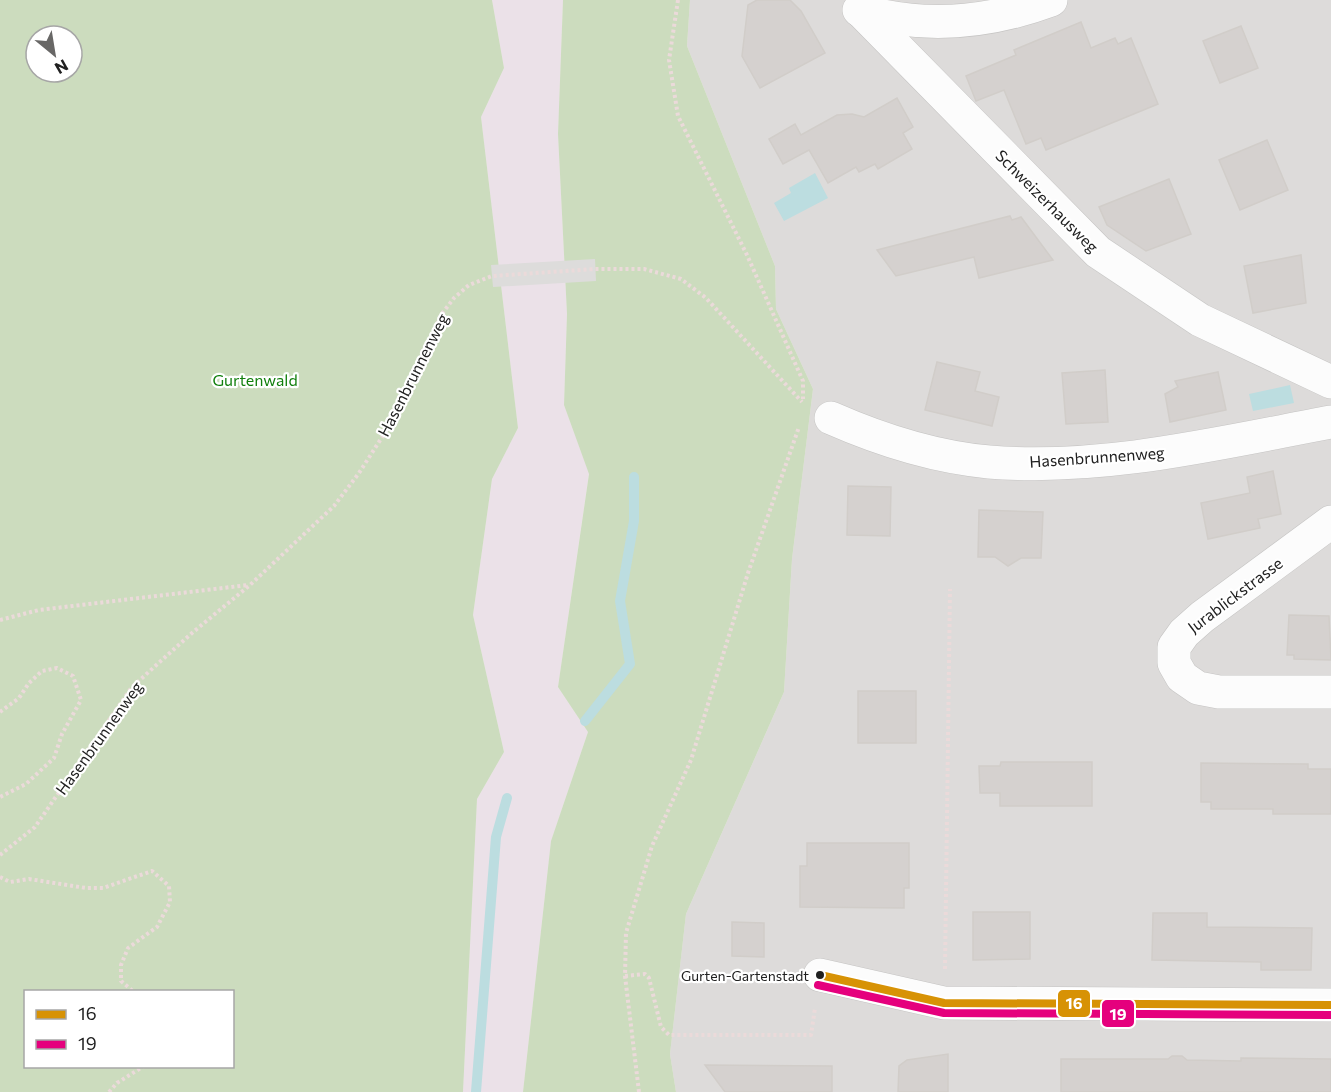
<svg xmlns="http://www.w3.org/2000/svg" width="1331" height="1092" viewBox="0 0 1331 1092" font-family="Commissioner,sans-serif">
  <style>
    .residential { fill: #dddbda }
    .industrial { fill: #ebe1e8 }
    .forest { fill: #ccdcbe; fill-rule: evenodd }
    .water { fill: #bcdde0 }
    .pier { fill: #dddcdb }
    .lines { fill: none; stroke-linecap: round; stroke-linejoin: round }
    .stream { stroke: #bcdde0; stroke-width: 10 }
    .building { fill: #d5d1cf; stroke: #d1cdc9; stroke-width: 1.5 }
    .street-casing { stroke: #c5c4c3; stroke-width: 34 }
    .path { stroke: #ebdada; stroke-width: 4; stroke-dasharray: 3 3; stroke-linecap: butt }
    .street { stroke: #fcfcfc; stroke-width: 33 }
    .bus-1-casing { stroke: #fff; stroke-width: 12 }
    .bus-2-casing { stroke: #fff; stroke-width: 12 }
    .bus-1 { stroke: #d79205; stroke-width: 8 }
    .bus-2 { stroke: #e5007d; stroke-width: 8 }
    .bus-dot { fill: #202020; stroke: #fff; stroke-width: 2 }
    .labels { text-anchor: middle; stroke-width: 4.5; stroke-linejoin: round; paint-order: stroke }
    .bus-label { font-size: 14px; fill: #202020; stroke: #fff; text-anchor: end }
    .street-label { font-size: 16px; fill: #202020; stroke: #fff }
    .park-label { font-size: 16px; fill: #107f0c; stroke: #fff }
    .line-badge { stroke: #fff; stroke-width: 2 }
    .badge-label { font-size: 16px; text-anchor: middle; font-weight: bold; fill: #fff }
  </style>
  <rect width="100%" height="100%" fill="#eeebe8"/>
  <path class="residential" d="M690,0H1331V1092H676L670,1054L686,914L784,692L792,559L813,389L776,309L775,266L687,46Z"/>
  <path class="industrial" d="M492,0H563L558,134L567,314L564,405L589,473L558,687L588,732L551,841L523,1092H463L477,799L504,752L473,615L492,479L518,428L481,117L504,68Z"/>
  <g class="forest">
    <path d="M0,0H492L504,68L481,117L518,428L492,479L473,615L504,752L477,799L463,1092H0ZM36,36H72V72H36ZM26,992H232V1066H26Z"/>
    <path d="M563,0H690L687,46L775,266L776,309L813,389L792,559L784,692L686,914L670,1054L676,1092H523L551,841L588,732L558,687L589,474L564,405L567,314L558,134Z"/>
  </g>
  <g class="water">
    <path d="M815,173L828,198L784,221L774,203L791,193L789,188Z"/>
    <path d="M1290,385L1294,403L1253,411L1249,394Z"/>
  </g>
  <path class="pier" d="M595,259L596,281L493,287L491,265Z"/>
  <g class="lines">
    <g class="stream">
      <path d="M585,721L630,664L620,601L634,521V477"/>
      <path d="M476,1092L496,837L507,798"/>
    </g>
  </g>
  <g class="building">
    <path d="M757,0H790L801,11L825,53L760,88L742,56L748,5Z"/>
    <path d="M1081,22L1091,48L1115,38L1118,44L1131,38L1158,104L1046,150L1041,138L1026,144L1004,90L976,101L966,76L1016,55L1014,50Z"/>
    <path d="M1241,26L1258,68L1220,83L1203,41Z"/>
    <path d="M897,98L913,127L903,133L912,149L878,169L875,164L859,172L856,167L828,183L809,150L783,164L769,139L795,124L801,135L837,115L852,114L864,117Z"/>
    <path d="M1267,140L1288,190L1240,210L1219,160Z"/>
    <path d="M1169,179L1191,234L1146,251L1107,225L1099,207Z"/>
    <path d="M1010,216L1012,220L1021,217L1053,260L979,278L974,257L896,276L877,250Z"/>
    <path d="M1301,255L1306,303L1253,313L1244,266Z"/>
    <path d="M937,362L980,372L975,391L999,397L992,426L925,410Z"/>
    <path d="M1105,370L1108,422L1066,424L1062,373Z"/>
    <path d="M1218,372L1226,410L1170,422L1165,394L1178,387L1175,381Z"/>
    <path d="M1273,471L1281,514L1258,519L1260,528L1208,539L1201,503L1250,493L1247,477Z"/>
    <path d="M848,486L891,487L890,536L847,535Z"/>
    <path d="M979,510L1043,512L1041,558H1021L1008,566L995,557H978Z"/>
    <path d="M1289,615L1329,616L1331,660L1294,659V655H1287Z"/>
    <rect x="858" y="691" width="58" height="52"/>
    <path d="M1001,762H1092V806H1000V793H980L979,766H1000Z"/>
    <path d="M1201,763L1308,764V769H1331V814H1273V809H1211V802H1201Z"/>
    <path d="M807,843H909V888H904V908L800,907V866H807Z"/>
    <path d="M973,912H1030V959L973,960Z"/>
    <path d="M1153,913H1207V927L1312,928L1311,970H1261V962L1152,960Z"/>
    <path d="M732,922L764,923V957L732,956Z"/>
    <path d="M948,1054V1092H898L899,1066L907,1060Z"/>
    <path d="M1172,1056H1182L1187,1060L1241,1061V1058L1331,1059V1092H1061V1059H1168Z"/>
    <path d="M705,1065L832,1066V1092H725Z"/>
  </g>
  <g class="lines">
    <g class="street-casing">
      <g id="street">
        <path d="M859,10C923,29 989,23 1051,0"/>
        <path d="M860,10L1098,252L1200,320L1331,382"/>
        <path d="M831,418C881,440 935,457 989,462C1104,471 1219,443 1331,422"/>
        <path d="M1331,522L1202,617L1184,633L1174,647V663L1182,677L1198,688L1219,692H1331"/>
        <path d="M820,975L944,1003L1331,1005"/>
      </g>
    </g>
    <g class="path">
      <path d="M678,0L669,60L678,116L747,255L803,381V399"/>
      <path d="M0,620L39,610L248,585"/>
      <path d="M0,712L19,698L29,683L42,671L57,668L73,676L81,700L62,734L54,758L26,784L0,797"/>
      <path d="M0,855L35,827L132,687L192,633L250,585L334,506L359,473L395,417L441,315L454,298L469,285L492,276L595,269H644L681,279L706,298L802,402"/>
      <path d="M0,877L10,882L29,879L86,888H103L152,871L169,886L170,902L157,927L128,948L121,965V981L134,992"/>
      <path d="M945,969L950,589"/>
      <path d="M625,976L645,974L649,978L661,1027L669,1035H811L815,1008"/>
      <path d="M109,1092L117,1083L144,1066"/>
      <path d="M639,1092L625,976L626,933L652,846L691,760L748,573L799,427"/>
    </g>
    <use href="#street" class="street"/>
    <g class="bus-1-casing">
      <path id="bus-1" d="M820,975L944,1003L1331,1005"/>
    </g>
    <g class="bus-2-casing">
      <path id="bus-2" d="M818,985L944,1013L1331,1015"/>
    </g>
    <use href="#bus-1" class="bus-1"/>
    <use href="#bus-2" class="bus-2"/>
  </g>
  <circle class="bus-dot" cx="820" cy="975" r="5"/>
  <g class="labels">
    <g class="bus-label">
      <text x="809" y="981">Gurten-Gartenstadt</text>
    </g>
    <g class="street-label">
      <text transform="translate(1047 201) rotate(45)" y="6">Schweizerhausweg</text>
      <text transform="translate(413 375) rotate(-63)" y="6">Hasenbrunnenweg</text>
      <text transform="translate(1097 457) rotate(-4)" y="6">Hasenbrunnenweg</text>
      <text transform="translate(1235 595) rotate(-37)" y="6">Jurablickstrasse</text>
      <text transform="translate(99 738) rotate(-54)" y="6">Hasenbrunnenweg</text>
    </g>
    <g class="park-label">
      <text x="255" y="386">Gurtenwald</text>
    </g>
  </g>
  <g class="line-badge">
    <rect x="1057" y="989" width="34" height="29" rx="6" fill="#d79205"/>
    <rect x="1101" y="999" width="34" height="29" rx="6" fill="#e5007d"/>
  </g>
  <g class="badge-label">
    <text x="1074" y="1009">16</text>
    <text x="1118" y="1020">19</text>
  </g>
  <rect x="24" y="990" width="210" height="78" fill="#ffffff" stroke="#a6a6a6" stroke-width="1.5"/>
  <rect x="36" y="1010" width="30" height="9" fill="#d79205" stroke="#a6a6a6" stroke-width="1.5"/>
  <text x="78" y="1020" font-size="18" fill="#202020">16</text>
  <rect x="36" y="1040" width="30" height="9" fill="#e5007d" stroke="#a6a6a6" stroke-width="1.5"/>
  <text x="78" y="1050" font-size="18" fill="#202020">19</text>
  <g transform="translate(54 54) rotate(150)"><circle r="28" fill="#ffffff" stroke="#a6a6a6" stroke-width="1.5"/>
  <path d="M0-4.5L10 22L0 15L-10 22Z" fill="#686766"/>
  <text y="-9" font-size="16" font-weight="bold" text-anchor="middle" fill="#202020">N</text>
  </g>
</svg>
